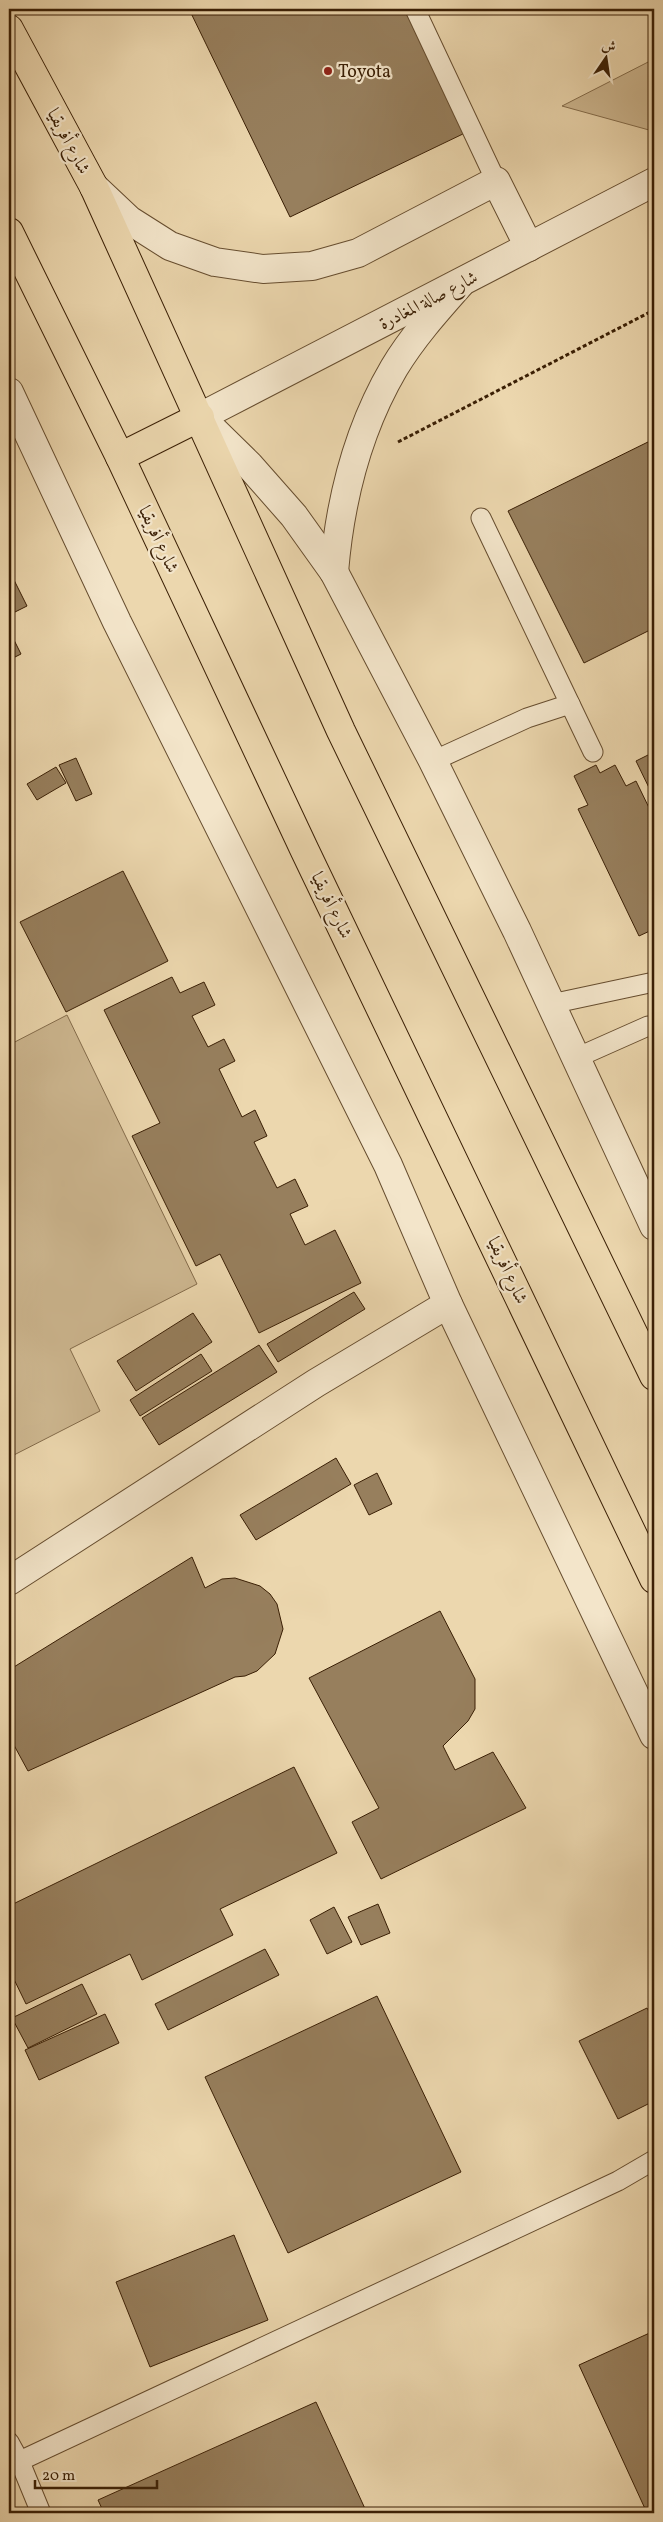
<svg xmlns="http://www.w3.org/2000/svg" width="663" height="2522" viewBox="0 0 663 2522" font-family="Vollkorn,Amiri,serif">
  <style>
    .green { fill: #ceb891; stroke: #846c4b }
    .building { fill: #977f5d; stroke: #3a1f05 }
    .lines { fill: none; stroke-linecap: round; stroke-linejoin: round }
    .service-casing { stroke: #664d2f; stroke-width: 21 }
    .minor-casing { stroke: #664d2f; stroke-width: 30 }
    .tertiary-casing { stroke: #664d2f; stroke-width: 30 }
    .trunk-casing { stroke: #3a1f05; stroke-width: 30 }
    .path { stroke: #3a1f05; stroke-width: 3; stroke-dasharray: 4 2.5; stroke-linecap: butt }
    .service { stroke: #f3e5ca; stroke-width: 19 }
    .minor { stroke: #f3e5ca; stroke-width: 28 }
    .tertiary { stroke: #f3e5ca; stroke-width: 28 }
    .trunk { stroke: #ecd7ae; stroke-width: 28 }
    .poi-dot { fill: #8f2418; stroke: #f3e5ca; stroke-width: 2 }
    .labels { text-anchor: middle; stroke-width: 4.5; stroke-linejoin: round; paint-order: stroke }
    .poi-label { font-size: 18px; fill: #3a1f05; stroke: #f3e5ca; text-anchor: start }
    .street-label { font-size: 18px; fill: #3a1f05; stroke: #f3e5ca }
  </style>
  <rect width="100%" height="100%" fill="#ecd7ae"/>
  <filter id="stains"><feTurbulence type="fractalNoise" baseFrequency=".004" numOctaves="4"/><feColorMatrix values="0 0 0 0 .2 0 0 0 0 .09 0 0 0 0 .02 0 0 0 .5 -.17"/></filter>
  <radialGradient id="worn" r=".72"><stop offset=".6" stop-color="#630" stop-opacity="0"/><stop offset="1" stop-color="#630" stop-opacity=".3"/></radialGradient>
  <g class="green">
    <path d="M654,59V127L649,130L562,106Z"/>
    <path d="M67,1015L197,1284L70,1349L100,1411L10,1457L9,1045Z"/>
  </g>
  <g class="building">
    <path d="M189,9H407L467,132L290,217Z"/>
    <path d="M654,439V628L584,663L508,511Z"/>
    <path d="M10,572L27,606L9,615V573Z"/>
    <path d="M9,630L21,654L9,660Z"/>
    <path d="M654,752V798L636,761Z"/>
    <path d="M76,758L92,794L76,801L59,765Z"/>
    <path d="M596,765L600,773L615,765L626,786L636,781L654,818V929L639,936L578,809L588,805L574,776Z"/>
    <path d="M56,767L66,783L37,800L27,784Z"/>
    <path d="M123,871L168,961L66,1012L20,922Z"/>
    <path d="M172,977L180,993L204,982L215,1005L192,1016L208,1047L224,1039L235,1061L219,1069L242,1117L255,1110L267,1136L254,1142L277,1188L295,1179L308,1206L290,1214L305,1245L335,1230L361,1283L259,1333L220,1254L196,1266L132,1136L160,1123L104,1010Z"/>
    <path d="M354,1292L365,1309L278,1362L267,1344Z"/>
    <path d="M193,1313L212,1342L136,1391L117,1361Z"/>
    <path d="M259,1345L277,1372L159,1445L142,1418Z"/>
    <path d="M201,1354L212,1371L140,1416L130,1400Z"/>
    <path d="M336,1458L351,1484L256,1540L240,1515Z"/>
    <path d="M377,1473L392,1504L369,1515L354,1485Z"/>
    <path d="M192,1557L205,1588L222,1579L235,1578L260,1586L270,1594L277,1604L283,1629L275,1654L257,1671L245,1676L235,1677L28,1771L9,1736V1670Z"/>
    <path d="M440,1611L475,1679V1709L468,1721L443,1746L455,1770L493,1752L526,1808L381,1879L352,1822L379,1808L309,1678Z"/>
    <path d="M294,1767L337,1853L220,1909L233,1935L142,1980L130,1954L26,2004L9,1969V1906Z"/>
    <path d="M378,1904L390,1933L361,1945L348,1917Z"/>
    <path d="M334,1907L352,1942L327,1954L310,1920Z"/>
    <path d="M265,1949L279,1975L168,2030L155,2004Z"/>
    <path d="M82,1984L97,2014L28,2048L12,2018Z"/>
    <path d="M377,1996L461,2172L288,2253L205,2077Z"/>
    <path d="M647,2008L654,2021V2101L618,2119L579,2041Z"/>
    <path d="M105,2014L119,2043L39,2080L25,2050Z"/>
    <path d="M234,2235L268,2320L150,2367L116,2282Z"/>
    <path d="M654,2331V2513H647L579,2365Z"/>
    <path d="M316,2402L367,2513H104L98,2500Z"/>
  </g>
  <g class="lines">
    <g class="service-casing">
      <g id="service">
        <path d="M415,9L496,181"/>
        <path d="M481,518L593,752"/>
        <path d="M433,761L527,718L570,704"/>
        <path d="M551,1004L654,982"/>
        <path d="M576,1058L648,1026"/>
        <path d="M9,2442L20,2462L41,2513"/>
        <path d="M9,2466L618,2181L654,2160"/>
      </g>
    </g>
    <g class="minor-casing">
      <g id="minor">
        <path d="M94,187L129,220L170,246L215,262L263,269L312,266L358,253L496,181L529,247"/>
        <path d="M200,417L654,182"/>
      </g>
    </g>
    <g class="tertiary-casing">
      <g id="tertiary">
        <path d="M9,392L117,622L388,1165L448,1304L654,1735"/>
        <path d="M200,417L249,465L294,516L334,572L433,761L517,931L654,1226"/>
        <path d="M334,572C340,500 357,431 394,368C412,338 436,311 460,284"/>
        <path d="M9,1581L316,1383L448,1304"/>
      </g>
    </g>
    <g class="trunk-casing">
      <g id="trunk">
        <path d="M9,29L94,187L341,731L654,1376"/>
        <path d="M9,232L120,457L305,851L654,1579"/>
        <path d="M120,457L200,417"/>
      </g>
    </g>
    <path class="path" d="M398,442L654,310"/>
    <use href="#service" class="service"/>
    <use href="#minor" class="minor"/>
    <use href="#tertiary" class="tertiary"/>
    <use href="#trunk" class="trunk"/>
  </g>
  <circle class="poi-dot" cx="328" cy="71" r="5"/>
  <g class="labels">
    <g class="poi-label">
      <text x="338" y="77">Toyota</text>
    </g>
    <g class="street-label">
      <text transform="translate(69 141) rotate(62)" y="6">شارع أفريقيا</text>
      <text transform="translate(428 300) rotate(-27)" y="6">شارع صالة المغادرة</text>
      <text transform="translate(159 539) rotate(65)" y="6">شارع أفريقيا</text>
      <text transform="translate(332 905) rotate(64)" y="6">شارع أفريقيا</text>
      <text transform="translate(508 1270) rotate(65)" y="6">شارع أفريقيا</text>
    </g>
  </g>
  <rect width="663" height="2522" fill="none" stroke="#ecd7ae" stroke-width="30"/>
  <rect x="10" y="10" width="643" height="2502" fill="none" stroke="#3a1f05" stroke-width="2.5"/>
  <rect x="15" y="15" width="633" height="2492" fill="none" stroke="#3a1f05"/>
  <g transform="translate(606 58) rotate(13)" stroke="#f3e5ca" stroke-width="4" paint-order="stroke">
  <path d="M0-4L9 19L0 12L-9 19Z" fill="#3a1f05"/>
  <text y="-8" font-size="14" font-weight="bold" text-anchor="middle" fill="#3a1f05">ش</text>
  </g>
  <path d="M35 2480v8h122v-8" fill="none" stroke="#3a1f05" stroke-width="2.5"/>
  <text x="42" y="2480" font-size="15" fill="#3a1f05" stroke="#f3e5ca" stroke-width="4" paint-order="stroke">20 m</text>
  <rect width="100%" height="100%" filter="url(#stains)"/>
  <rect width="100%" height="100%" fill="url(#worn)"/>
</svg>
